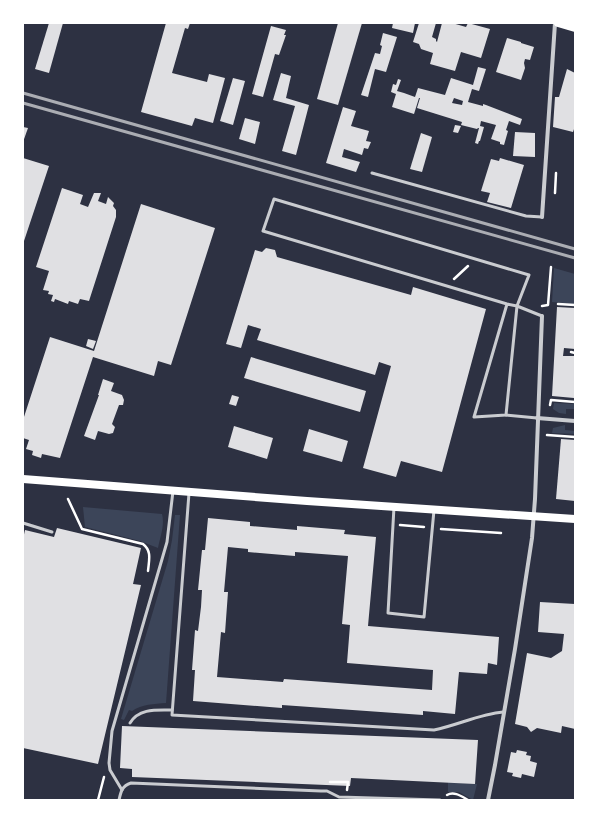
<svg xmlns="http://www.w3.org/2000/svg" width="598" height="823" viewBox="0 0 598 823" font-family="'Archivo Narrow',sans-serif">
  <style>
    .green { fill: #3c4559 }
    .building { fill: #e0e0e3; fill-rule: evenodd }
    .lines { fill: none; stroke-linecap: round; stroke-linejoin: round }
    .path { stroke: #fff; stroke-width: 2.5 }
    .service { stroke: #caccd0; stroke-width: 3 }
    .minor { stroke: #caccd0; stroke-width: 4 }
    .secondary { stroke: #fff; stroke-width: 8 }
    .rail { stroke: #abadb3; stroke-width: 3 }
  </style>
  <rect width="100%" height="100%" fill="#2d3142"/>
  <g class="green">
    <path d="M554,268L575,274V304L552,302Z"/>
    <path d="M554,403L575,404V409H566V414L559,413L553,409Z"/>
    <path d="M565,425V430L575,431V434L552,433L553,428Z"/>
    <path d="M83,507L162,514C165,525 160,537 158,548L140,541L85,527Z"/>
    <path d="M175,515H180L166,703C154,704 142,704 132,711L129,710L124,720L121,719L168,561L172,540Z"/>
    <path d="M448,782L477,784L473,800L459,792H448Z"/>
  </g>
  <g class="building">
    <path d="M49,23H63L49,73L35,69Z"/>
    <path d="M166,23H190L188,29L185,28L172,73L207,82L209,74L225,78L213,123L195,118L192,126L141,112Z"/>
    <path d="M338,23H362L338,105L317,99Z"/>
    <path d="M393,23H415L413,33L392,28Z"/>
    <path d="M419,23H436L432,37L436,39V41L437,42L442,23H452L466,27L468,23L490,29L481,58L461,52L455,71L430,64L433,53L421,49L419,44L413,42Z"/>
    <path d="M271,26L286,30L284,35H286L279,55L275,54L263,97L252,94Z"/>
    <path d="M383,33L397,37L386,72L375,69L368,97L361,95L375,53L380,54L382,46L380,45Z"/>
    <path d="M507,38L521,42V43L534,47L530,60L525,59L524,63L525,68L521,80L496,72Z"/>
    <path d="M478,67L486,69L479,91L472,89L468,102L483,106V104L486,105L522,119L520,125L509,121L506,130L508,131L504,145L500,144V142L491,139L496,125L481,121L480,126L484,127L480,141H479L478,144L475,143L479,128H478L477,129L461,125L462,122L417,108L420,98H419L414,114L392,107L396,94L391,92L393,84L396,85L398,79L401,80L397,91L404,93L415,97L418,88L445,95L451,78L473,85ZM454,98L463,101L462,105L452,103Z"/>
    <path d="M567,69L575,73V126L573,132L553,127L555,97H559Z"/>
    <path d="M281,73L291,76L286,98L309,105L296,155L282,151L295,106L273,100Z"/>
    <path d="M233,78L245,81L233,125L220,121Z"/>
    <path d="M343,107L356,111L351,126L369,131L366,141L371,142L368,149L364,148L362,155L344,149L342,157L360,162L356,172L326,163Z"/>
    <path d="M245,118L260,122L255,144L239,139Z"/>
    <path d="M455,125L461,126L458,133L453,132Z"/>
    <path d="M23,127L28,128L23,142Z"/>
    <path d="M515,132L535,133V157L513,156Z"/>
    <path d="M421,133L432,137L422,172L410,169Z"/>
    <path d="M23,158L49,166L23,244Z"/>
    <path d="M500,158L524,165L511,208L487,202L490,193L481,191L491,159L499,161Z"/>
    <path d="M62,188L83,195L80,204L88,207L94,193H101L98,201L106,204L108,197L114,203L113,206L116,210V217L89,301L80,299L78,304L69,301L68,304L55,299L54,302L51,301L53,295L48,294L49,291L43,290L49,271L36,267Z"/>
    <path d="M141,204L215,228L171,365L158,361L154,376L93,357L60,458L42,454L41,458L32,455L33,451L26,449L29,440L23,438V420L50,337L94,351Z"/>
    <path d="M266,248L275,250L277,257L411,295L413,287L486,309L442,472L401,461L396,477L363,468L391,366L379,362L375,375L257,340L261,329L248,325L241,348L226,344L255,250L262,252Z"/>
    <path d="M557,307L575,308V349L564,348L563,356H575L574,398L552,396Z"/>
    <path d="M88,339L96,341L93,349L86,346Z"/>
    <path d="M251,357L366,391L360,412L244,378Z"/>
    <path d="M103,379L114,383L111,391L122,395L124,400L123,405H119L112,424L115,427L113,433L109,434L98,431L95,440L84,436L99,395H98Z"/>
    <path d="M232,395L239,397L236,406L229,404Z"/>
    <path d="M234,426L273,438L267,459L228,447Z"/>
    <path d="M309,429L348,441L342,462L303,451Z"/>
    <path d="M561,439L575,440V501L556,499Z"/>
    <path d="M208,518L250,522V526L297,530V526L345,530L344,534L376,537L368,626L499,637L497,665L488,663L487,674L459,672L455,714L423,711V715L282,705V708L193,701L195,670H192L195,630L198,631L201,607L202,590H198L202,550H205ZM228,547L248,549V552L295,556V552L348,556L342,624L350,625L347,663L433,670L432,690L284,679L283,682L217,677L221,632L225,633L228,592H224Z"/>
    <path d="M57,528L141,548L133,584L141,585L98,764L23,748V539L25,530L54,537Z"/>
    <path d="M540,602L575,604V729L562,726L561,733L537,728L531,732L527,727L515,724L527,653L551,658L562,651L564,634L538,632Z"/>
    <path d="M122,726L478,740L475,784L351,778L350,786L132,777V769L120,768Z"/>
    <path d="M517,750L527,752L526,755L531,756L530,761L537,763L534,777L522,774L521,778L512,776L513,773L507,772L511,752L516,753Z"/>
  </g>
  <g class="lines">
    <g class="path">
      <path d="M555,193L556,173"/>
      <path d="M454,279L468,266"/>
      <path d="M558,304L575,305"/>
      <path d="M542,306L548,305L551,267"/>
      <path d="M571,352L575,353"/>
      <path d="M550,405L551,400L575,402"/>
      <path d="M547,435L575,437"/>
      <path d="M68,499L82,529L143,544C152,551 149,560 148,571"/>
      <path d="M400,525L424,527"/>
      <path d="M441,529L501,533"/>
      <path d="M330,782H348L347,790"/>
      <path d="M447,795C454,791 461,796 468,800"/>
      <path d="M98,800L104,777"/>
    </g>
    <g class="service">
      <path d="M372,173L526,216L542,217"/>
      <path d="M507,304L474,417L506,415L517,306L529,275L274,199L263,231L507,304L517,306L542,316"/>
      <path d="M506,415L537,418"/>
      <path d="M189,493L172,715L434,730C458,725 480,714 503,712"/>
      <path d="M394,507L388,613L424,617L434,510"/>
      <path d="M23,523L52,532"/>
      <path d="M130,723C139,708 157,710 172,710"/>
      <path d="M122,790L110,770L109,763L112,731L167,542L173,491"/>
      <path d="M119,800C121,791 122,786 131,783L321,791H327L339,797L440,800"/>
    </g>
    <g class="minor">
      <path d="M542,217L555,23"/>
      <path d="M537,418L575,421"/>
      <path d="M488,800L495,765L515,649L532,538L535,499L542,316"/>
    </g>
    <g class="secondary">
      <path d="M558,23L575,28"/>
      <path d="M23,479L307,501L575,519"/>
    </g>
    <g class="rail">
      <path d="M23,93L575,249"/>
      <path d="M23,103L575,258"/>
    </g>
  </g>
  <rect width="598" height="823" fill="none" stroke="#ffffff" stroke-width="48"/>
</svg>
